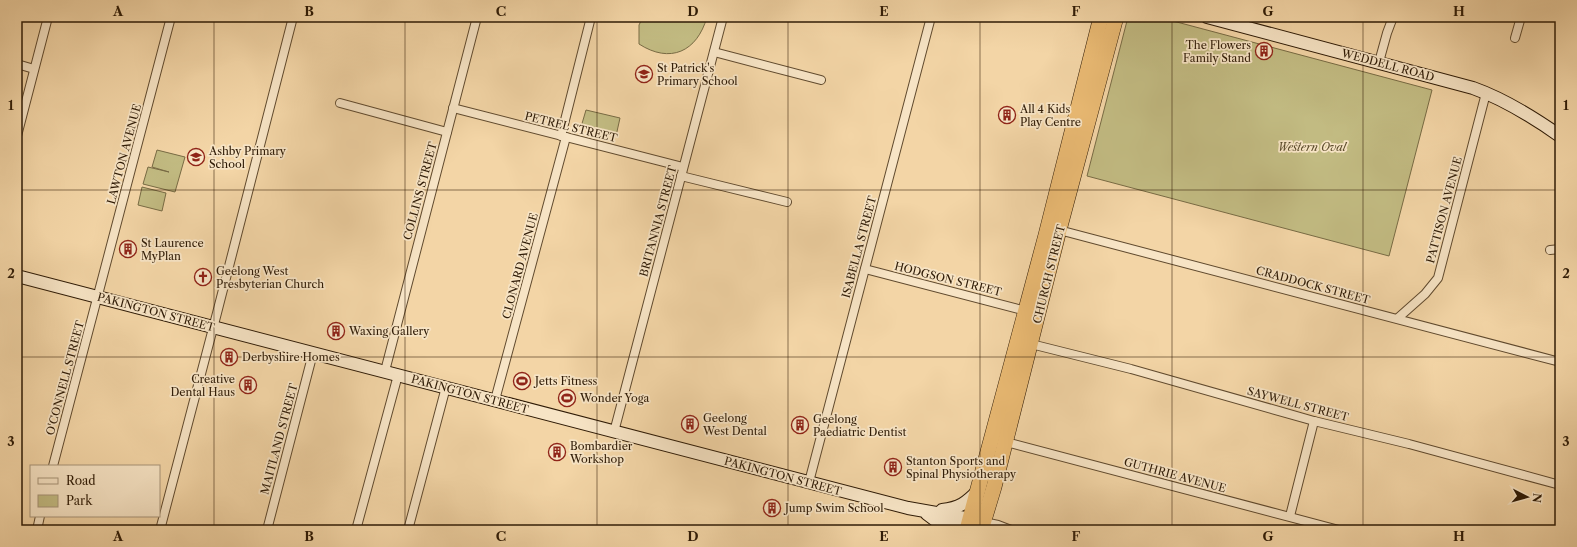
<svg xmlns="http://www.w3.org/2000/svg" width="1577" height="547" viewBox="0 0 1577 547" font-family="'Libre Caslon Text',serif">
  <style>
    .green { fill: #c2bb82; stroke: #786b44 }
    .lines { fill: none; stroke-linecap: round; stroke-linejoin: round }
    .street-casing { stroke: #604a2e; stroke-width: 10 }
    .secondary-casing { stroke: #2f1b06; stroke-width: 14 }
    .highway-casing { stroke: #2f1b06; stroke-width: 16 }
    .street { stroke: #f7e4c5; stroke-width: 8 }
    .secondary { stroke: #f7e4c5; stroke-width: 12 }
    .highway { stroke: #eaba73; stroke-width: 15 }
    .grid { fill: none; stroke: #2f1b06; stroke-width: 1; stroke-opacity: 0.55 }
    .labels { text-anchor: middle; stroke-width: 3.5; stroke-linejoin: round; paint-order: stroke }
    .poi-label { font-size: 11px; fill: #2f1b06; stroke: #f7e4c5; text-anchor: start }
    .street-label { font-size: 11px; fill: #2f1b06; stroke: #f7e4c5 }
    .park-label { font-size: 11px; font-style: italic; fill: #5b4b2b; stroke: #f7e4c5 }
    .neatline { fill: none; stroke: #2f1b06; stroke-width: 1.5 }
    .grid-label { font-size: 13px; text-anchor: middle; font-weight: bold; fill: #2f1b06 }
  </style>
  <rect width="100%" height="100%" fill="#f3d5a6"/>
  <filter id="stains"><feTurbulence type="fractalNoise" baseFrequency=".005" numOctaves="4"/><feColorMatrix values="0 0 0 0 .2 0 0 0 0 .09 0 0 0 0 .02 0 0 0 .5 -.17"/></filter>
  <radialGradient id="worn" r=".72"><stop offset=".6" stop-color="#630" stop-opacity="0"/><stop offset="1" stop-color="#630" stop-opacity=".3"/></radialGradient>
  <g class="green">
    <path d="M643,17H707C697,52 670,64 639,44V25Z"/>
    <path d="M1128,17H1158L1432,90L1389,256L1087,176Z"/>
    <path d="M586,110L620,118L616,136L581,127Z"/>
    <path d="M157,150L185,157L175,192L143,184L148,167L169,172L152,167Z"/>
    <path d="M142,187L166,193L162,211L138,205Z"/>
  </g>
  <g class="lines">
    <g class="street-casing">
      <g id="street">
        <path d="M1515,38L1521,17"/>
        <path d="M714,52L821,80"/>
        <path d="M1379,62L1387,33L1393,17"/>
        <path d="M17,64L34,69"/>
        <path d="M340,103L447,132"/>
        <path d="M453,108L683,167"/>
        <path d="M17,136L48,17"/>
        <path d="M561,136L591,17"/>
        <path d="M681,176L787,202"/>
        <path d="M1059,230L1560,362"/>
        <path d="M1550,250L1560,249"/>
        <path d="M865,269L1026,311"/>
        <path d="M1398,318L1425,294L1438,278L1486,93"/>
        <path d="M1031,344L1131,369L1314,421L1409,444L1560,485"/>
        <path d="M385,371L477,17"/>
        <path d="M495,400L566,137"/>
        <path d="M614,432L723,17"/>
        <path d="M1006,442L1339,530"/>
        <path d="M53,466L171,17"/>
        <path d="M809,482L931,17"/>
        <path d="M1290,516L1314,421"/>
        <path d="M984,522L998,525L1011,530"/>
        <path d="M37,530L40,516"/>
        <path d="M160,530L217,313L293,17"/>
        <path d="M267,530L313,353"/>
        <path d="M356,530L398,375"/>
        <path d="M408,530L446,387"/>
      </g>
    </g>
    <g class="secondary-casing">
      <g id="secondary">
        <path d="M1207,17L1473,88C1504,99 1533,117 1560,136"/>
        <path d="M17,276L908,508L971,519"/>
        <path d="M942,510C960,508 966,503 979,490"/>
        <path d="M927,514L935,520L968,527"/>
      </g>
    </g>
    <g class="highway-casing">
      <g id="highway">
        <path d="M967,530L1046,235L1101,17"/>
        <path d="M981,530L994,487L1059,230L1116,17"/>
      </g>
    </g>
    <use href="#street" class="street"/>
    <use href="#secondary" class="secondary"/>
    <use href="#highway" class="highway"/>
  </g>
  <path class="grid" d="M214,17V530M405,17V530M597,17V530M788,17V530M980,17V530M1172,17V530M1363,17V530M17,190H1560M17,357H1560"/>
  <defs>
    <g id="building-ring" transform="scale(0.9)"><circle r="9.5" fill="#f7e4c5" stroke="#8f2418" stroke-width="1.5"/><path d="M-4-6H4V6H1V3H-1V6H-4ZM-2.5-4.3h1.7v1.8h-1.7ZM.8-4.3h1.7v1.8H.8ZM-2.5-1h1.7V.8h-1.7ZM.8-1h1.7V.8H.8Z" fill="#8f2418"/></g>
    <g id="school-ring" transform="scale(0.9)"><circle r="9.5" fill="#f7e4c5" stroke="#8f2418" stroke-width="1.5"/><path d="M0-5L7-2L0 1L-7-2ZM-4 1L0 2.5L4 1V4Q0 6-4 4Z" fill="#8f2418"/></g>
    <g id="church-ring" transform="scale(0.9)"><circle r="9.5" fill="#f7e4c5" stroke="#8f2418" stroke-width="1.5"/><path d="M-1.2-6h2.4v3.5h3.3v2.4h-3.3V6h-2.4V-.1h-3.3v-2.4h3.3Z" fill="#8f2418"/></g>
    <g id="stadium-ring" transform="scale(0.9)"><circle r="9.5" fill="#f7e4c5" stroke="#8f2418" stroke-width="1.5"/><path d="M0-5a6.5 5 0 1 0 0 10a6.5 5 0 1 0 0-10ZM-3.5-1.8h7v3.6h-7Z" fill="#8f2418"/></g>
  </defs>
  <g fill-rule="evenodd">
    <use href="#building-ring" x="1264" y="51"/>
    <use href="#school-ring" x="644" y="74"/>
    <use href="#building-ring" x="1007" y="115"/>
    <use href="#school-ring" x="196" y="157"/>
    <use href="#building-ring" x="128" y="249"/>
    <use href="#church-ring" x="203" y="277"/>
    <use href="#building-ring" x="336" y="331"/>
    <use href="#building-ring" x="229" y="357"/>
    <use href="#stadium-ring" x="522" y="381"/>
    <use href="#building-ring" x="248" y="385"/>
    <use href="#stadium-ring" x="567" y="398"/>
    <use href="#building-ring" x="690" y="424"/>
    <use href="#building-ring" x="800" y="425"/>
    <use href="#building-ring" x="557" y="452"/>
    <use href="#building-ring" x="893" y="467"/>
    <use href="#building-ring" x="772" y="508"/>
  </g>
  <g class="labels">
    <g class="poi-label">
      <text x="1251" y="49" text-anchor="end">The Flowers<tspan x="1251" dy="13">Family Stand</tspan></text>
      <text x="657" y="72">St Patrick's<tspan x="657" dy="13">Primary School</tspan></text>
      <text x="1020" y="113">All 4 Kids<tspan x="1020" dy="13">Play Centre</tspan></text>
      <text x="209" y="155">Ashby Primary<tspan x="209" dy="13">School</tspan></text>
      <text x="141" y="247">St Laurence<tspan x="141" dy="13">MyPlan</tspan></text>
      <text x="216" y="275">Geelong West<tspan x="216" dy="13">Presbyterian Church</tspan></text>
      <text x="349" y="335">Waxing Gallery</text>
      <text x="242" y="361">Derbyshire Homes</text>
      <text x="235" y="383" text-anchor="end">Creative<tspan x="235" dy="13">Dental Haus</tspan></text>
      <text x="535" y="385">Jetts Fitness</text>
      <text x="580" y="402">Wonder Yoga</text>
      <text x="703" y="422">Geelong<tspan x="703" dy="13">West Dental</tspan></text>
      <text x="813" y="423">Geelong<tspan x="813" dy="13">Paediatric Dentist</tspan></text>
      <text x="570" y="450">Bombardier<tspan x="570" dy="13">Workshop</tspan></text>
      <text x="906" y="465">Stanton Sports and<tspan x="906" dy="13">Spinal Physiotherapy</tspan></text>
      <text x="785" y="512">Jump Swim School</text>
    </g>
    <g class="street-label">
      <text transform="translate(1388 65) rotate(15)" y="4">WEDDELL ROAD</text>
      <text transform="translate(571 127) rotate(14)" y="4">PETREL STREET</text>
      <text transform="translate(124 154) rotate(-75)" y="4">LAWTON AVENUE</text>
      <text transform="translate(420 191) rotate(-75)" y="4">COLLINS STREET</text>
      <text transform="translate(1444 210) rotate(-75)" y="4">PATTISON AVENUE</text>
      <text transform="translate(658 221) rotate(-75)" y="4">BRITANNIA STREET</text>
      <text transform="translate(859 247) rotate(-75)" y="4">ISABELLA STREET</text>
      <text transform="translate(520 266) rotate(-75)" y="4">CLONARD AVENUE</text>
      <text transform="translate(1049 274) rotate(-76)" y="4">CHURCH STREET</text>
      <text transform="translate(948 279) rotate(14)" y="4">HODGSON STREET</text>
      <text transform="translate(1313 285) rotate(15)" y="4">CRADDOCK STREET</text>
      <text transform="translate(156 312) rotate(15)" y="4">PAKINGTON STREET</text>
      <text transform="translate(65 378) rotate(-75)" y="4">O'CONNELL STREET</text>
      <text transform="translate(470 394) rotate(15)" y="4">PAKINGTON STREET</text>
      <text transform="translate(1298 404) rotate(15)" y="4">SAYWELL STREET</text>
      <text transform="translate(279 439) rotate(-75)" y="4">MAITLAND STREET</text>
      <text transform="translate(1175 475) rotate(15)" y="4">GUTHRIE AVENUE</text>
      <text transform="translate(783 476) rotate(15)" y="4">PAKINGTON STREET</text>
    </g>
    <g class="park-label">
      <text x="1312" y="151">Western Oval</text>
    </g>
  </g>
  <rect width="1577" height="547" fill="none" stroke="#f3d5a6" stroke-width="44"/>
  <rect x="30" y="465" width="130" height="52" fill="#f7e4c5" stroke="#a79479"/>
  <rect x="38" y="478" width="20" height="6" fill="#f7e4c5" stroke="#a79479"/>
  <text x="66" y="485" font-size="12" fill="#2f1b06">Road</text>
  <rect x="38" y="495" width="20" height="12" fill="#c2bb82" stroke="#a79479"/>
  <text x="66" y="505" font-size="12" fill="#2f1b06">Park</text>
  <g transform="translate(1527 497) rotate(96)" stroke="#f7e4c5" stroke-width="3" paint-order="stroke">
  <path d="M0-3L7 15L0 10L-7 15Z" fill="#2f1b06"/>
  <text y="-6" font-size="11" font-weight="bold" text-anchor="middle" fill="#2f1b06">N</text>
  </g>
  <rect x="22" y="22" width="1533" height="503" class="neatline"/>
  <g class="grid-label">
    <text x="118" y="16">A</text>
    <text x="309" y="16">B</text>
    <text x="501" y="16">C</text>
    <text x="693" y="16">D</text>
    <text x="884" y="16">E</text>
    <text x="1076" y="16">F</text>
    <text x="1268" y="16">G</text>
    <text x="1459" y="16">H</text>
    <text x="11" y="110">1</text>
    <text x="1566" y="110">1</text>
    <text x="11" y="278">2</text>
    <text x="1566" y="278">2</text>
    <text x="11" y="446">3</text>
    <text x="1566" y="446">3</text>
    <text x="118" y="541">A</text>
    <text x="309" y="541">B</text>
    <text x="501" y="541">C</text>
    <text x="693" y="541">D</text>
    <text x="884" y="541">E</text>
    <text x="1076" y="541">F</text>
    <text x="1268" y="541">G</text>
    <text x="1459" y="541">H</text>
  </g>
  <rect width="100%" height="100%" filter="url(#stains)"/>
  <rect width="100%" height="100%" fill="url(#worn)"/>
</svg>
